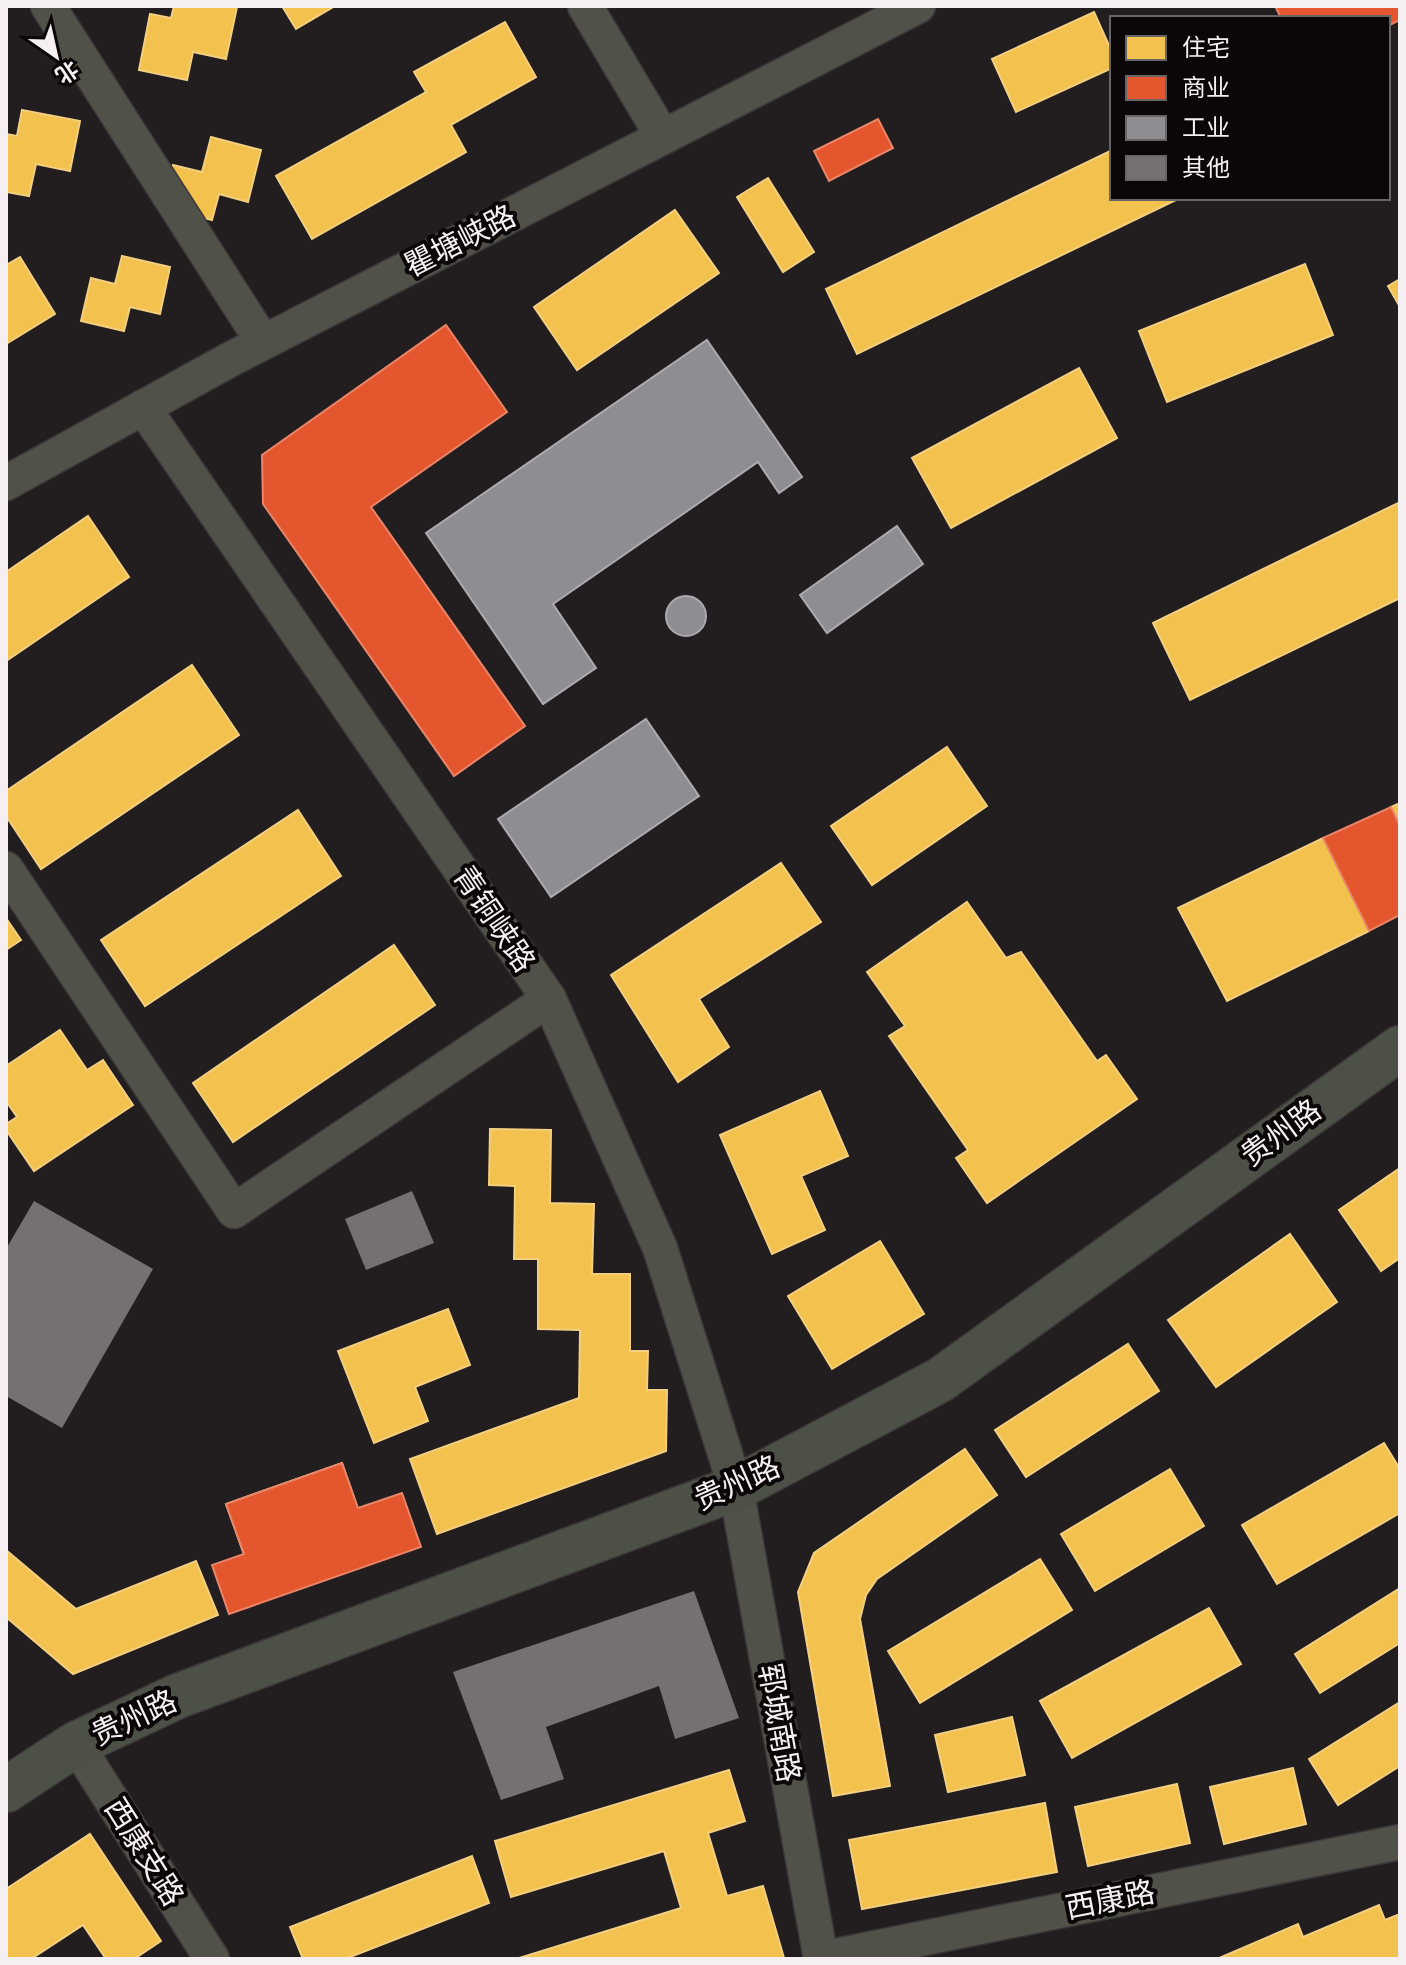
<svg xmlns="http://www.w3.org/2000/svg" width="1406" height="1965" viewBox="0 0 1406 1965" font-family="Mulish,'Noto Sans SC',sans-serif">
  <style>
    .homes { fill: #f2c14e; stroke: #f3cf7f; stroke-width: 2 }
    .shops { fill: #e4572e; stroke: #e98568; stroke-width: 2 }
    .industry { fill: #8d8d92; stroke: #acaaae; stroke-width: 2 }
    .building { fill: #757072 }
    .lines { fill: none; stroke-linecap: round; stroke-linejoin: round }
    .street-casing { stroke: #3b3738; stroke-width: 37 }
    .secondary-casing { stroke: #3b3738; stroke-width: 47 }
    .street { stroke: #50524a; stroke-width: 34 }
    .secondary { stroke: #4c5046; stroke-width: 44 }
    .labels { text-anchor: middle; stroke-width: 8; stroke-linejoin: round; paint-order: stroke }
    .street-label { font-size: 30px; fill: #f6eff1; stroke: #0b0708 }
  </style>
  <rect width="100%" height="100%" fill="#221d1f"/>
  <g class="homes">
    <path d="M174,6L237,7L226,59L193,52L187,80L139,70L150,14L171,18Z"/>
    <path d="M282,6H335L296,29Z"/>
    <path d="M1294,6H1393L1369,18H1300Z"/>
    <path d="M1094,12L1112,52V68L1016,112L992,59Z"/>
    <path d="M505,22L536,77L451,125L466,152L312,239L276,176L426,92L414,72Z"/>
    <path d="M22,110L80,121L70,171L36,164L29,196L6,192V134L17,136Z"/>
    <path d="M211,137L261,150L248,202L219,194L212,220L162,208L173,165L202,172Z"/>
    <path d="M1112,150V198H1180L857,354L826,289Z"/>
    <path d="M768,178L814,252L783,272L737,197Z"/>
    <path d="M675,210L719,273L577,370L534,307Z"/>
    <path d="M122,256L170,267L160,314L130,307L124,331L81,321L91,278L115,284Z"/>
    <path d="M20,257L55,314L6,344V265Z"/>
    <path d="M1305,264L1333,335L1167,402L1139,331Z"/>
    <path d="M1400,279V307L1388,286Z"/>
    <path d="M1079,368L1117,438L951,528L912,458Z"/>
    <path d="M1400,502V598L1190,700L1153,623Z"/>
    <path d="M88,516L129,577L6,661V572Z"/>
    <path d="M192,665L239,735L41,869L6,816V791Z"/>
    <path d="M947,747L987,806L872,885L831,826Z"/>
    <path d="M1400,803V826L1391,807Z"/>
    <path d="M298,810L341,876L145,1006L101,940Z"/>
    <path d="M1323,838L1369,931L1227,1001L1178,908Z"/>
    <path d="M781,863L821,922L699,999L729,1047L678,1082L611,975Z"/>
    <path d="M967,902L1006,958L1021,952L1097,1061L1106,1055L1137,1099L987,1203L956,1158L968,1150L889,1036L905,1026L867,972Z"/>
    <path d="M6,918L21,940L6,950Z"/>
    <path d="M394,945L435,1005L233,1142L193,1083Z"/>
    <path d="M60,1030L87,1070L103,1060L133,1105L34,1171L6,1130V1124L17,1117L6,1101V1066Z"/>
    <path d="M820,1091L848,1156L801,1176L825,1230L772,1254L720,1135Z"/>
    <path d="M490,1129L551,1130L550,1203L594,1204L592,1274H630V1351H648L647,1390H667L666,1451L437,1534L410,1459L579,1398L580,1330L538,1329V1259H514L515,1186L489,1185Z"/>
    <path d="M1400,1168V1258L1381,1271L1339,1210Z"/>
    <path d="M1290,1234L1337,1302L1216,1387L1168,1320Z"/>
    <path d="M880,1241L924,1314L832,1369L788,1296Z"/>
    <path d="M448,1309L470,1365L415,1387L428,1421L374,1443L338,1351Z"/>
    <path d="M1128,1344L1159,1391L1026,1477L995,1430Z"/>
    <path d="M1384,1443L1400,1469V1513L1277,1584L1242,1525Z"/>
    <path d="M965,1449L997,1495L877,1579L866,1595L860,1619L890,1786L833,1796L798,1592L814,1553Z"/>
    <path d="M342,1463L368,1538L359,1553L266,1585L251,1574L226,1504Z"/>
    <path d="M1170,1469L1204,1526L1095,1591L1061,1534Z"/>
    <path d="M6,1550L76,1609L196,1561L218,1615L73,1674L6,1617Z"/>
    <path d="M1040,1559L1072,1610L920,1703L888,1651Z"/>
    <path d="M1400,1588V1643L1320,1693L1295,1654Z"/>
    <path d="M1209,1608L1241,1664L1072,1758L1040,1701Z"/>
    <path d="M1400,1702V1766L1338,1805L1309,1759Z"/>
    <path d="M1012,1717L1025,1775L948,1792L935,1735Z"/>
    <path d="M1293,1768L1306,1824L1224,1844L1210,1787Z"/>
    <path d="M729,1770L745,1821L708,1833L727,1896L763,1886L784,1958L516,1959L681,1908L664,1851L511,1897L495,1841Z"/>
    <path d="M1177,1784L1190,1843L1088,1866L1075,1807Z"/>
    <path d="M1045,1803L1057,1872L862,1909L849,1840Z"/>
    <path d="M90,1834L161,1941L134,1959H106L83,1925L31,1959H6V1889Z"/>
    <path d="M472,1856L489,1903L345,1959H303L290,1927Z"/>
    <path d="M1379,1905L1385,1920L1400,1914V1959H1217L1298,1924L1303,1937Z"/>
  </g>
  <g class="shops">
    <path d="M1275,6H1400V20L1388,26V18H1281Z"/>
    <path d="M878,119L893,148L829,181L814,151Z"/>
    <path d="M446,325L507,412L371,507L525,726L454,776L263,504L262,455Z"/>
    <path d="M1391,807L1400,826V915L1369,931L1323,838Z"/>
    <path d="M342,1463L358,1508L402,1493L421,1547L229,1614L212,1565L244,1554L226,1504Z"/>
  </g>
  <g class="industry">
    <path d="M707,340L802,477L779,493L758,462L553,604L596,668L543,704L426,533Z"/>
    <path d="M897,526L923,564L827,633L800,595Z"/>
    <circle cx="686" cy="616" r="20"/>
    <path d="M646,719L699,796L551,897L498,819Z"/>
  </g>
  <g class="building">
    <path d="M412,1191L434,1243L366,1270L345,1219Z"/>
    <path d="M34,1201L153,1269L62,1428L6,1396V1249Z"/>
    <path d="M694,1591L739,1718L675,1739L659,1686L546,1727L564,1779L501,1800L453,1672Z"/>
  </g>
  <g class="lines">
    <g class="street-casing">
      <g id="street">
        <path d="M48,6L263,342"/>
        <path d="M585,6L663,137"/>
        <path d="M143,407L549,999L660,1248L736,1488L821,1959"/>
        <path d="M6,483L231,359L918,6"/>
        <path d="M6,869L234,1211L549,999"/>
        <path d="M76,1744L212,1959"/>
        <path d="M821,1959L1400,1842"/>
      </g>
    </g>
    <g class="secondary-casing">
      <path id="secondary" d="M6,1790L76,1744L178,1696L736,1488L940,1380L1400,1048"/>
    </g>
    <use href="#street" class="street"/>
    <use href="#secondary" class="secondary"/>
  </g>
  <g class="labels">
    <g class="street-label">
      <text transform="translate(460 241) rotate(-27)" y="10">瞿塘峡路</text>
      <text transform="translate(494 919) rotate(56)" y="10">青铜峡路</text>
      <text transform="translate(1281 1133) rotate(-36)" y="10">贵州路</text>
      <text transform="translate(737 1483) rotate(-24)" y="10">贵州路</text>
      <text transform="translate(134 1718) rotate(-25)" y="10">贵州路</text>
      <text transform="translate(779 1723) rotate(80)" y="10">郓城南路</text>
      <text transform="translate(144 1852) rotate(58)" y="10">西康支路</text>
      <text transform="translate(1110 1900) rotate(-11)" y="10">西康路</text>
    </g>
  </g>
  <rect width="1406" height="1965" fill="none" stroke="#f6eff1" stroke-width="16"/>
  <rect x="1110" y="16" width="280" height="184" fill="#0b0708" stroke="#696465" stroke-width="2"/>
  <rect x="1126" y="36" width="40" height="24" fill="#f2c14e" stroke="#696465" stroke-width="2"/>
  <text x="1182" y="56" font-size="24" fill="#f6eff1">住宅</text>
  <rect x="1126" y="76" width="40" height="24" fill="#e4572e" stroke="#696465" stroke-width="2"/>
  <text x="1182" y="96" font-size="24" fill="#f6eff1">商业</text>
  <rect x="1126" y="116" width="40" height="24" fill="#8d8d92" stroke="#696465" stroke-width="2"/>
  <text x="1182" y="136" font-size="24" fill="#f6eff1">工业</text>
  <rect x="1126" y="156" width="40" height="24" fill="#757072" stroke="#696465" stroke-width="2"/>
  <text x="1182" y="176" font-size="24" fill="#f6eff1">其他</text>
  <g transform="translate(56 56) rotate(146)" stroke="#0b0708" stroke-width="6" paint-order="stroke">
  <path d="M0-6L14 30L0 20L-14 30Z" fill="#f6eff1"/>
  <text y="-12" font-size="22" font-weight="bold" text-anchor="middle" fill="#f6eff1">北</text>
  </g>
</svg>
